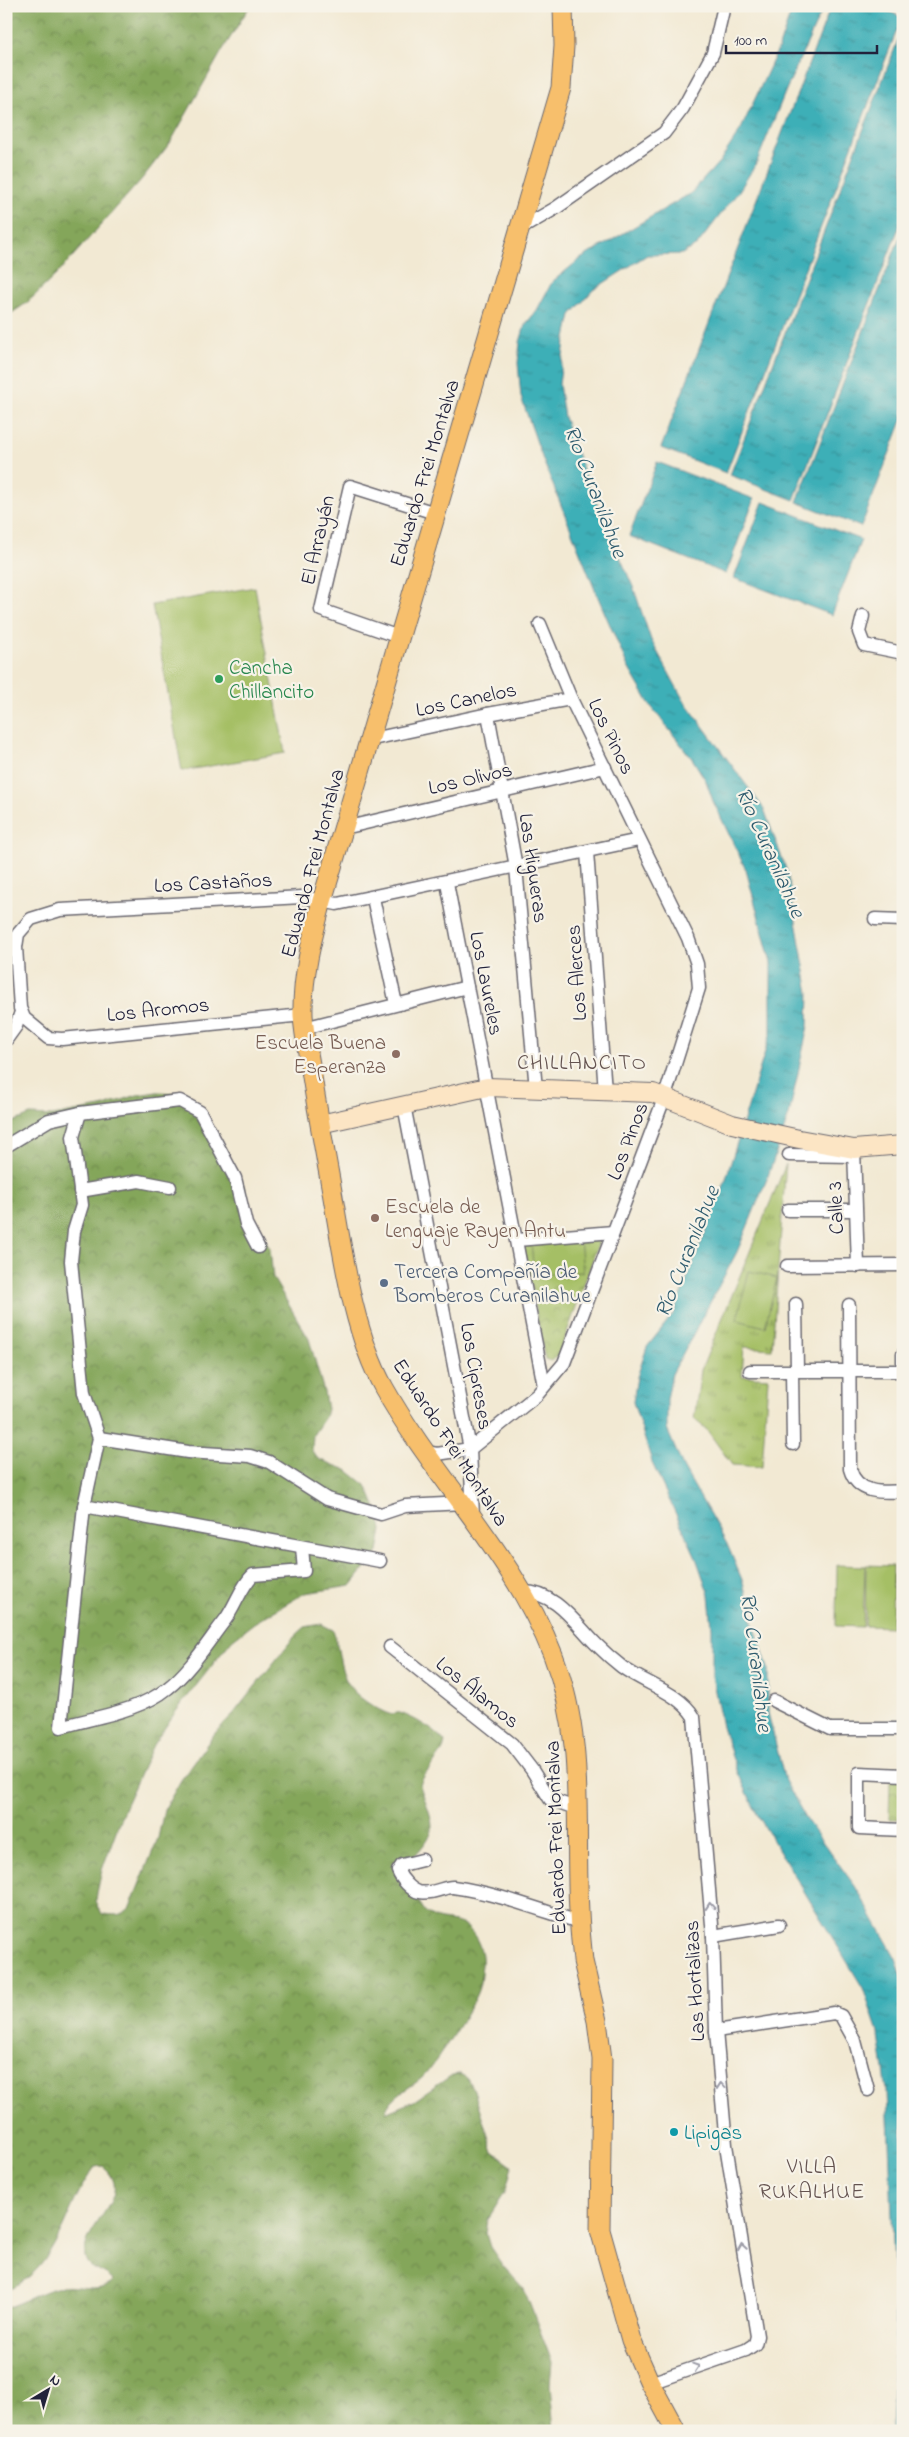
<svg xmlns="http://www.w3.org/2000/svg" width="909" height="2437" viewBox="0 0 909 2437" font-family="'Indie Flower',sans-serif">
  <style>
    .grass { fill: url(#grass-tufts); stroke: #647050 }
    .forest { fill: url(#forest-crowns); stroke: #53644a }
    .park { fill: url(#park-crowns); stroke: #647050 }
    .pitch { fill: #a5bf65; stroke: #647050 }
    .water { fill: url(#water-ripples); stroke: #306879 }
    .lines { fill: none; stroke-linecap: round; stroke-linejoin: round }
    .street-casing { stroke: #6b6870; stroke-width: 15 }
    .secondary-casing { stroke: #6b6870; stroke-width: 20 }
    .primary-casing { stroke: #6b6870; stroke-width: 21 }
    .street { stroke: #fff; stroke-width: 12 }
    .secondary { stroke: #fce5c4; stroke-width: 18 }
    .primary { stroke: #f7bf6c; stroke-width: 19 }
    .oneway { stroke: #9c9ca7 }
    .leisure-dot { fill: #2e9e5b; stroke: #f7f3e8; stroke-width: 2 }
    .education-dot { fill: #8d6e63; stroke: #f7f3e8; stroke-width: 2 }
    .service-dot { fill: #5c6f8a; stroke: #f7f3e8; stroke-width: 2 }
    .culture-dot { fill: #0f9aa8; stroke: #f7f3e8; stroke-width: 2 }
    .labels { text-anchor: middle; stroke-width: 4.5; stroke-linejoin: round; paint-order: stroke }
    .street-label { font-size: 21px; fill: #22223b; stroke: #f7f3e8 }
    .leisure-label { font-size: 21px; fill: #27864d; stroke: #f7f3e8; text-anchor: start }
    .education-label { font-size: 21px; fill: #785e54; stroke: #f7f3e8; text-anchor: end }
    .service-label { font-size: 21px; fill: #4e5e75; stroke: #f7f3e8; text-anchor: start }
    .culture-label { font-size: 21px; fill: #0d838f; stroke: #f7f3e8; text-anchor: start }
    .water-label { font-size: 22px; font-style: italic; fill: #2d5a6d; stroke: #f7f3e8 }
    .neighbourhood-label { font-size: 22px; letter-spacing: 1px; fill: #645350; stroke: #f7f3e8 }
  </style>
  <defs>
    <pattern id="grass-tufts" width="24" height="20" patternUnits="userSpaceOnUse" patternTransform="scale(1.25)"><rect width="24" height="20" fill="#a5bf65"/><path d="M3 7l-1-3M5 7V3M7 7l1-3M15 17l-1-3M17 17v-4M19 17l1-3" fill="none" stroke="#869b54"/></pattern>
    <pattern id="forest-crowns" width="20" height="18" patternUnits="userSpaceOnUse" patternTransform="scale(1.25)"><rect width="20" height="18" fill="#84a65a"/><path d="M2 6a3 3 0 1 1 6 0M12 15a3 3 0 1 1 6 0" fill="none" stroke="#6c874c"/></pattern>
    <pattern id="park-crowns" width="20" height="18" patternUnits="userSpaceOnUse" patternTransform="scale(1.25)"><rect width="20" height="18" fill="#a5bf65"/><path d="M2 6a3 3 0 1 1 6 0M12 15a3 3 0 1 1 6 0" fill="none" stroke="#869b54"/></pattern>
    <pattern id="water-ripples" width="26" height="14" patternUnits="userSpaceOnUse" patternTransform="scale(1.25)"><rect width="26" height="14" fill="#3eafb7"/><path d="M2 4q2-2 4 0t4 0M15 11q2-2 4 0t4 0" fill="none" stroke="#348e96"/></pattern>
  </defs>
  <rect width="100%" height="100%" fill="#f7f3e8"/>
  <filter id="ink" filterUnits="userSpaceOnUse"><feTurbulence type="fractalNoise" baseFrequency=".02" numOctaves="2"/><feDisplacementMap in="SourceGraphic" scale="10" xChannelSelector="R" yChannelSelector="G"/><feConvolveMatrix kernelMatrix="1 2 1 2 8 2 1 2 1" color-interpolation-filters="sRGB"/></filter>
  <filter id="wash" filterUnits="userSpaceOnUse"><feTurbulence type="fractalNoise" baseFrequency=".0096" numOctaves="4" result="noise"/><feDisplacementMap in="SourceGraphic" scale="20" xChannelSelector="R" yChannelSelector="G"/><feGaussianBlur stdDeviation="1.12" result="paint"/><feColorMatrix in="noise" values="0 0 0 0 0 0 0 0 0 0 0 0 0 0 0 0 0 1.4 0 .05"/><feComposite in="paint" operator="in"/></filter>
  <g filter="url(#wash)">
    <rect width="100%" height="100%" fill="#f2e9d3"/>
    <path class="grass" d="M786,1164L772,1349L744,1347L742,1376L768,1378L762,1467L732,1465L707,1430L694,1419L701,1370Z"/>
    <g class="forest">
      <path d="M6,6H250L222,51L170,143L141,180L57,274L28,302L6,317Z"/>
      <path d="M157,1092L178,1093L186,1096L203,1111L243,1184L253,1220L270,1248L273,1278L309,1339L324,1392L327,1409L325,1417L313,1435L312,1451L318,1459L347,1470L366,1485L379,1514L382,1530L378,1552L351,1586L305,1593L254,1623L232,1640L177,1710L153,1745L124,1809L102,1870L97,1893L96,1901L102,1914C115,1915 122,1917 130,1907L158,1838L164,1810L181,1780L215,1733L234,1713L294,1637L305,1627L321,1624L333,1630C340,1648 338,1668 349,1685C355,1696 377,1710 389,1714C393,1715 397,1712 400,1713C413,1717 437,1731 445,1742C443,1758 425,1769 420,1785C423,1797 431,1812 432,1825C433,1844 404,1859 407,1874C408,1882 422,1910 428,1914C438,1923 453,1919 464,1925C476,1933 484,1951 482,1965C481,1972 481,1980 479,1987C476,2002 434,2066 423,2077C410,2089 391,2094 385,2113L414,2101L452,2075L460,2074L467,2078L474,2091L493,2152L512,2166L506,2190L488,2219L486,2234L490,2247L503,2266L524,2289L552,2362L550,2384L554,2431H6V2308C25,2302 41,2290 61,2287C78,2284 99,2294 113,2281C107,2271 87,2271 85,2257C81,2224 139,2195 102,2166L95,2167C63,2207 60,2270 6,2290V1125L30,1115L52,1116L101,1107L137,1095Z"/>
    </g>
    <g class="park">
      <path d="M588,1238L599,1242L559,1355L552,1361L545,1359L523,1245Z"/>
      <path d="M890,1779L903,1780V1819H889Z"/>
    </g>
    <g class="pitch">
      <path d="M255,587L285,753L182,771L152,605Z"/>
      <path d="M580,1239L583,1272L534,1275L531,1242Z"/>
      <path d="M749,1271L777,1278L765,1327L737,1320Z"/>
      <path d="M896,1564H903V1625H895Z"/>
      <path d="M837,1565L865,1566L863,1627L836,1626Z"/>
      <path d="M866,1565L893,1566L892,1627L865,1626Z"/>
    </g>
    <g class="water">
      <path d="M793,6H824L786,90L756,164L739,191L697,245L682,254L647,255L593,290L571,315L565,342L559,384L564,417L589,486L634,589L651,640L683,699L764,809L787,872L809,993L808,1026L789,1115L767,1179L737,1252L672,1374L667,1399V1429L683,1467L727,1544L743,1582L751,1616L768,1667V1713L785,1781L808,1822L855,1886L896,1958L903,1980V2431H891L896,2318L887,2091L879,2035L863,1988L757,1814L738,1773L722,1727L712,1676V1628L709,1595L695,1555L653,1465L633,1402L637,1377L647,1347L673,1314L724,1185L771,1032V963L746,870L713,801L706,781L693,760L650,705L628,667L597,595L543,460L521,397L518,363L520,342L525,325L537,310L552,282L580,259L691,193L720,161L741,129L779,47Z"/>
      <path d="M831,6H875L902,17L726,473L661,448Z"/>
      <path d="M903,27V217L794,500L730,475Z"/>
      <path d="M903,229V418L861,527L797,502Z"/>
      <path d="M657,462L754,499L726,574L629,536Z"/>
      <path d="M763,502L861,540L832,615L734,578Z"/>
    </g>
  </g>
  <g filter="url(#ink)">
    <g class="lines">
      <g class="street-casing">
        <g id="street">
          <path d="M520,229L556,208L664,133L683,108L713,53L724,6"/>
          <path d="M863,616L859,632L864,645L903,653"/>
          <path d="M399,637L321,610L350,486L435,513"/>
          <path d="M488,714L516,867L536,1089"/>
          <path d="M368,740L488,714L571,699"/>
          <path d="M344,828L605,767"/>
          <path d="M587,852L605,1091"/>
          <path d="M447,883L544,1386"/>
          <path d="M373,898L396,1004"/>
          <path d="M875,919L903,920"/>
          <path d="M303,1015L62,1039L48,1038L24,1018L20,1008L16,947L18,934L31,919L60,910L302,897L337,904L639,840"/>
          <path d="M304,1028L467,987"/>
          <path d="M6,1040L16,1026L21,1012"/>
          <path d="M404,1105L470,1449L473,1517"/>
          <path d="M80,1113L73,1137L82,1205L74,1231L71,1261L84,1393L99,1438L84,1506L61,1727C95,1717 140,1711 168,1688C191,1670 207,1643 225,1620C235,1607 241,1586 253,1575L304,1571L302,1547"/>
          <path d="M6,1146L49,1120L80,1113L180,1101L200,1112L235,1178L246,1224L258,1247"/>
          <path d="M854,1149L858,1266"/>
          <path d="M789,1155L854,1156"/>
          <path d="M80,1191L139,1181L170,1187"/>
          <path d="M788,1210H855"/>
          <path d="M517,1240L613,1232"/>
          <path d="M787,1266L903,1265"/>
          <path d="M796,1304L797,1371"/>
          <path d="M849,1305L850,1469C857,1494 882,1493 903,1491"/>
          <path d="M750,1371H903"/>
          <path d="M792,1371L793,1444"/>
          <path d="M903,1371V1354"/>
          <path d="M99,1438L188,1452L250,1456L269,1462L327,1499L381,1514L405,1506L464,1503"/>
          <path d="M470,1449L537,1395L564,1363L665,1096L699,988L697,964L688,938L571,699L540,624"/>
          <path d="M426,1452L437,1454L470,1449"/>
          <path d="M84,1506L380,1561"/>
          <path d="M522,1592C555,1591 575,1623 596,1644C604,1652 613,1660 622,1667C645,1684 679,1692 694,1717L713,1936L716,2031L726,2145L757,2336L755,2344L746,2350L650,2383"/>
          <path d="M390,1647L512,1744L532,1770L550,1799L578,1809"/>
          <path d="M774,1701L830,1729H903"/>
          <path d="M903,1775L859,1773V1828L903,1830"/>
          <path d="M422,1860L402,1865L398,1871C401,1879 411,1890 419,1892C433,1895 445,1886 453,1887C496,1893 537,1909 579,1922"/>
          <path d="M713,1936L779,1925"/>
          <path d="M716,2031L834,2013L841,2016L855,2041L868,2090"/>
        </g>
      </g>
      <g class="secondary-casing">
        <path id="secondary" d="M320,1124L487,1087L653,1093L732,1124L799,1139L854,1149L903,1145"/>
      </g>
      <g class="primary-casing">
        <path id="primary" d="M563,6L564,46L561,88L322,901C312,938 302,976 303,1015C304,1034 308,1052 311,1070C316,1103 322,1136 328,1169C341,1238 350,1327 384,1388C435,1479 514,1555 553,1655C590,1751 571,1841 581,1940L583,1961L597,2021L602,2059L600,2230L631,2340L650,2383L676,2431"/>
      </g>
      <use href="#street" class="street"/>
      <use href="#secondary" class="secondary"/>
      <use href="#primary" class="primary"/>
    </g>
    <defs><path id="oneway-chevron" d="M-2-3.5L2.5 0L-2 3.5" fill="none" stroke-width="1.6" stroke-linecap="round" stroke-linejoin="round" transform="scale(1.25)"/></defs>
    <g class="oneway">
      <use href="#oneway-chevron" transform="translate(710 1906) rotate(-95)"/>
      <use href="#oneway-chevron" transform="translate(721 2086) rotate(-95)"/>
      <use href="#oneway-chevron" transform="translate(742 2247) rotate(-99)"/>
      <use href="#oneway-chevron" transform="translate(696 2367) rotate(-19)"/>
    </g>
  </g>
  <circle class="leisure-dot" cx="219" cy="679" r="5"/>
  <g class="education-dot">
    <circle cx="396" cy="1054" r="5"/>
    <circle cx="375" cy="1218" r="5"/>
  </g>
  <circle class="service-dot" cx="384" cy="1283" r="5"/>
  <circle class="culture-dot" cx="674" cy="2132" r="5"/>
  <g class="labels">
    <g class="street-label">
      <text transform="translate(424 473) rotate(-73)" y="7">Eduardo Frei Montalva</text>
      <text transform="translate(317 540) rotate(-77)" y="7">El Arrayán</text>
      <text transform="translate(466 699) rotate(-12)" y="7">Los Canelos</text>
      <text transform="translate(612 736) rotate(64)" y="7">Los Pinos</text>
      <text transform="translate(470 778) rotate(-13)" y="7">Los Olivos</text>
      <text transform="translate(312 863) rotate(-75)" y="7">Eduardo Frei Montalva</text>
      <text transform="translate(534 868) rotate(82)" y="7">Las Higueras</text>
      <text transform="translate(213 882) rotate(-3)" y="7">Los Castaños</text>
      <text transform="translate(576 973) rotate(-94)" y="7">Los Alerces</text>
      <text transform="translate(487 983) rotate(79)" y="7">Los Laureles</text>
      <text transform="translate(158 1009) rotate(-6)" y="7">Los Aromos</text>
      <text transform="translate(627 1141) rotate(-69)" y="7">Los Pinos</text>
      <text transform="translate(835 1208) rotate(-92)" y="7">Calle 3</text>
      <text transform="translate(477 1376) rotate(80)" y="7">Los Cipreses</text>
      <text transform="translate(451 1442) rotate(57)" y="7">Eduardo Frei Montalva</text>
      <text transform="translate(478 1692) rotate(39)" y="7">Los Álamos</text>
      <text transform="translate(555 1838) rotate(-92)" y="7">Eduardo Frei Montalva</text>
      <text transform="translate(694 1981) rotate(-93)" y="7">Las Hortalizas</text>
    </g>
    <g class="leisure-label">
      <text x="229" y="674">Cancha<tspan x="229" dy="24">Chillancito</tspan></text>
    </g>
    <g class="education-label">
      <text x="386" y="1049">Escuela Buena<tspan x="386" dy="24">Esperanza</tspan></text>
      <text x="385" y="1213" text-anchor="start">Escuela de<tspan x="385" dy="24">Lenguaje Rayen Antu</tspan></text>
    </g>
    <g class="service-label">
      <text x="394" y="1278">Tercera Compañía de<tspan x="394" dy="24">Bomberos Curanilahue</tspan></text>
    </g>
    <g class="culture-label">
      <text x="684" y="2139">Lipigas</text>
    </g>
    <g class="water-label">
      <text transform="translate(597 491) rotate(69)" y="8">Río Curanilahue</text>
      <text transform="translate(772 852) rotate(66)" y="8">Río Curanilahue</text>
      <text transform="translate(686 1251) rotate(-68)" y="8">Río Curanilahue</text>
      <text transform="translate(758 1662) rotate(83)" y="8">Río Curanilahue</text>
    </g>
    <g class="neighbourhood-label">
      <text x="582" y="1069">CHILLANCITO</text>
      <text x="812" y="2173">VILLA<tspan x="812" dy="25">RUKALHUE</tspan></text>
    </g>
  </g>
  <rect width="909" height="2437" fill="none" stroke="#f7f3e8" stroke-width="25"/>
  <g transform="translate(48 2390) rotate(38)" stroke="#f7f3e8" stroke-width="4" paint-order="stroke">
  <path d="M0-4L9 19L0 12L-9 19Z" fill="#22223b"/>
  <text y="-8" font-size="14" font-weight="bold" text-anchor="middle" fill="#22223b">N</text>
  </g>
  <path d="M726 45v8h151v-8" fill="none" stroke="#22223b" stroke-width="2.5"/>
  <text x="734" y="45" font-size="15" fill="#22223b" stroke="#f7f3e8" stroke-width="4" paint-order="stroke">100 m</text>
</svg>
